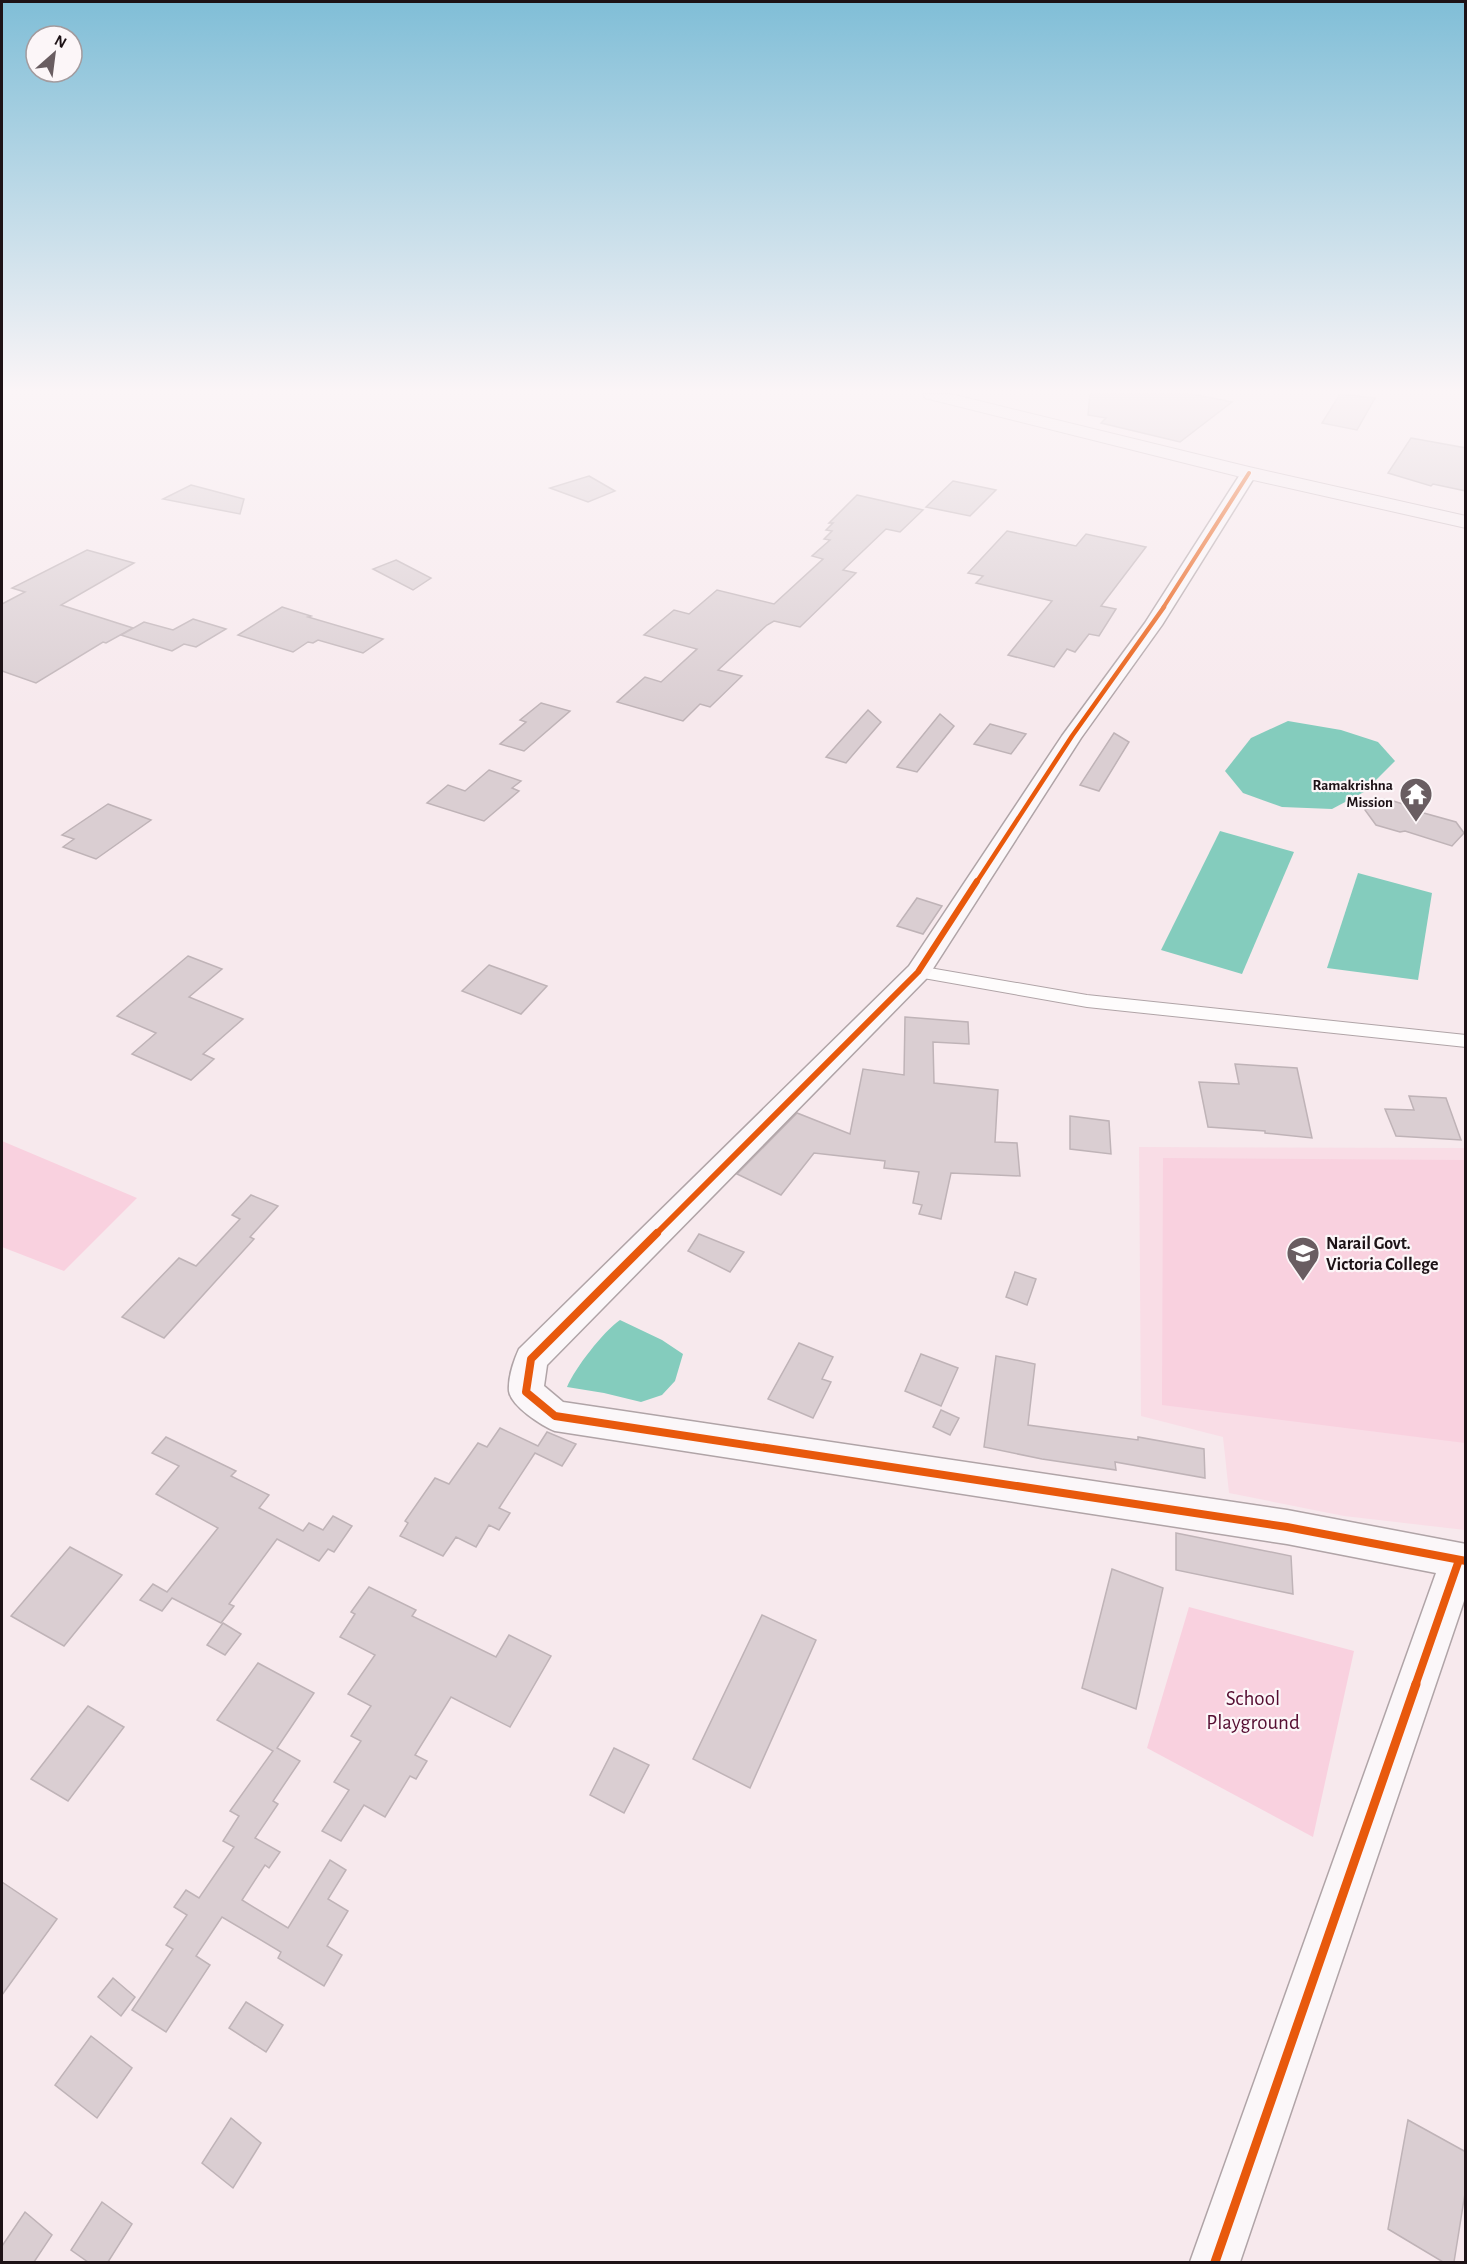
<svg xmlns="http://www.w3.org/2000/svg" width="1467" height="2264" viewBox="0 0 1467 2264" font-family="'Alegreya Sans',sans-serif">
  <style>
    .built { fill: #f9dde6 }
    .green { fill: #f9d1df }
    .water { fill: #84ccbd }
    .building { fill: #daced2; stroke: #bfb3b7; stroke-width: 1.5 }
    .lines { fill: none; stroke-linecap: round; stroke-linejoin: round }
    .street-casing { stroke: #b0a4a7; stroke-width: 2 }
    .secondary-casing { stroke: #b0a4a7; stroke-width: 3 }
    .highway-casing { stroke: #c7b9be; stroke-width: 2 }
    .street { fill: #fefcfc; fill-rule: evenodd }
    .secondary { fill: #fbf7f9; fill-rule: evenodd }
    .highway { fill: #f6edf0; fill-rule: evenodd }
    .cycleway-far4-casing { stroke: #fcf6f8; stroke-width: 6 }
    .cycleway-far3-casing { stroke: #fcf6f8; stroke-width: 8 }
    .cycleway-far2-casing { stroke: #fcf6f8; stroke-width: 10 }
    .cycleway-far1-casing { stroke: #fcf6f8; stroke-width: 11 }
    .cycleway-casing { stroke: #fcf6f8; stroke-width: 13 }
    .cycleway-far4 { stroke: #e8590c; stroke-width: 4 }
    .cycleway-far3 { stroke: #e8590c; stroke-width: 4.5 }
    .cycleway-far2 { stroke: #e8590c; stroke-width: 6 }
    .cycleway-far1 { stroke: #e8590c; stroke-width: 8 }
    .cycleway { stroke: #e8590c; stroke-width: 9 }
    .labels { text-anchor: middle; stroke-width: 4.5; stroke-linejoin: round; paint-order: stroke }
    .far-poi-label { font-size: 15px; font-weight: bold; fill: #1d1216; stroke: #fcf6f8; text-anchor: end }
    .poi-label { font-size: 18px; font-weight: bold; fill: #1d1216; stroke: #fcf6f8; text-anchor: start }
    .near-park-label { font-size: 21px; fill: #550d31; stroke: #fcf6f8 }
  </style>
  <rect width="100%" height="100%" fill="#f7e9ed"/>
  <path class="built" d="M1139,1147L1465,1148V1530L1344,1516L1229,1493L1223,1437L1141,1416Z"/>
  <g class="green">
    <path d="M2,1141L137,1198L64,1271L2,1247Z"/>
    <path d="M1163,1158L1465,1160V1443L1162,1405Z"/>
    <path d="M1189,1607L1354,1651L1313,1837L1147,1748Z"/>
  </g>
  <g class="water">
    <path d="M1288,721L1341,730L1378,742L1395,761L1364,792L1332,809L1282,807L1243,793L1225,771L1251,738Z"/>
    <path d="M1220,831L1294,852L1242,974L1161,950Z"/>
    <path d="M1358,873L1432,893L1418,980L1327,968Z"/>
    <path d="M620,1320L662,1340L683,1354L675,1381L662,1395L641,1402L604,1393L567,1387C575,1368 603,1332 620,1320Z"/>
  </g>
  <g class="building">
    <path d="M1090,394H1192L1232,402L1180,442L1101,423L1106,418L1088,415Z"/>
    <path d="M1340,394L1375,398L1357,430L1322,423Z"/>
    <path d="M1411,438L1466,448V491L1433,484L1431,486L1388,473Z"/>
    <path d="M589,476L615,491L588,502L550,488Z"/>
    <path d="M953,481L996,490L970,516L926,507Z"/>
    <path d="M191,485L244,499L240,514L163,499Z"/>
    <path d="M857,495L923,510L900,532L886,529L843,570L856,573L800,627L774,621L767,625L718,670L742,676L710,707L700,704L683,721L617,702L645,677L661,682L697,649L644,635L674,610L689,614L717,590L774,604L823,559L812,556L830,540L824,539L832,531L826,530L833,523H829Z"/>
    <path d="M1007,531L1076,546L1086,534L1146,547L1101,606L1116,609L1099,636L1089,634L1075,652L1067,649L1054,667L1008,655L1052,601L976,583L983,576L968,573Z"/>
    <path d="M87,550L134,563L61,605L133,628L106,643L103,642L36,683L2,671V604L25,592L12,588Z"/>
    <path d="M396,560L431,578L413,590L373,569Z"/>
    <path d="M282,607L311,616L308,617L383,639L363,653L318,640L313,643L308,642L293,652L238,635Z"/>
    <path d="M193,619L226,629L196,647L184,644L172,651L121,635L144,622L173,630Z"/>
    <path d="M541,703L570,711L524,751L500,744L526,722L520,720Z"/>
    <path d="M868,710L881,722L846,763L826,757Z"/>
    <path d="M940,714L954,726L917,772L897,767Z"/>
    <path d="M990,724L1026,734L1011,754L974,744Z"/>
    <path d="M1114,733L1129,742L1099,791L1080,785Z"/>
    <path d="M489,770L521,781L512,788L519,791L484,821L427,803L448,785L465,791Z"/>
    <path d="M1387,799L1409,806L1413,810L1456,822L1464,833L1452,846L1405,831L1400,832L1376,825L1365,810L1371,800Z"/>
    <path d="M108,804L151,820L96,859L63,847L74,839L62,835Z"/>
    <path d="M917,898L942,906L923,934L897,926Z"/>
    <path d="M188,956L222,969L189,997L243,1019L203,1054L214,1059L191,1080L132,1054L156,1033L117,1016Z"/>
    <path d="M489,965L547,986L521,1014L462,991Z"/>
    <path d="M905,1017L968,1022L969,1044L933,1042L934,1083L998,1090L995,1142L1017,1143L1020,1176L951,1173L941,1219L919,1214L922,1205L913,1203L919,1172L884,1168L885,1161L814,1153L781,1195L737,1174L797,1113L850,1134L863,1069L904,1075Z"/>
    <path d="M1235,1064L1297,1068L1312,1138L1265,1133V1131L1208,1127L1199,1082L1239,1084Z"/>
    <path d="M1409,1096L1446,1098L1461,1140L1396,1136L1385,1109L1414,1110Z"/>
    <path d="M1070,1116L1109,1121L1111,1154L1070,1149Z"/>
    <path d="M251,1195L278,1206L250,1237L254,1239L164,1338L122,1317L179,1258L196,1266L240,1219L232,1215Z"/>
    <path d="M699,1234L744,1252L730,1272L688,1251Z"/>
    <path d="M1015,1272L1036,1279L1027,1305L1006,1297Z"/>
    <path d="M799,1343L833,1357L822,1379L831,1382L813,1418L768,1399Z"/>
    <path d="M921,1354L958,1368L941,1406L905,1391Z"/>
    <path d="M996,1356L1035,1364L1028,1425L1138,1440V1437L1204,1449L1205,1478L1115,1462L1116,1470L1042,1459L984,1447Z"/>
    <path d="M941,1410L959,1418L950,1435L933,1427Z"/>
    <path d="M500,1428L538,1446L547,1432L576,1444L562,1466L535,1453L499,1508L510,1513L499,1530L489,1525L476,1547L456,1537L443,1556L400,1536L408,1523L405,1521L435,1478L449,1484L478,1443L487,1447Z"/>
    <path d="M166,1437L236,1471L231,1476L269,1495L259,1508L303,1531L309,1523L323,1530L333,1516L352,1526L334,1552L328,1549L319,1561L277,1539L229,1604L234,1606L221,1623L172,1598L162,1611L140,1600L153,1584L167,1592L218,1528L156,1494L179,1466L152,1453Z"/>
    <path d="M1176,1533L1291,1556L1293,1594L1176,1570Z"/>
    <path d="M70,1547L122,1575L64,1646L11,1616Z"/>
    <path d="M1112,1569L1163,1588L1136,1709L1082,1688Z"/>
    <path d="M369,1587L416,1610L412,1616L496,1657L509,1635L551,1656L510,1727L451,1697L415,1755L427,1761L416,1779L410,1776L385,1817L364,1805L341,1841L322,1831L349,1790L334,1782L361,1741L351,1736L371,1706L348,1694L375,1655L340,1637L355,1614L351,1612Z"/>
    <path d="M762,1615L816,1640L750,1788L693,1759Z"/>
    <path d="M223,1623L241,1634L225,1655L207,1645Z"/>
    <path d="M258,1663L314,1693L277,1748L300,1761L273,1801L278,1804L255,1838L280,1852L269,1868L265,1865L242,1900L288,1928L330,1860L346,1870L328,1899L348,1911L327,1946L342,1955L324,1986L278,1958L281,1952L222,1917L196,1956L210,1965L166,2032L132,2010L173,1949L166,1945L187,1915L174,1907L186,1890L199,1898L234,1847L223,1841L239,1816L230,1811L273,1751L217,1720Z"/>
    <path d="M88,1706L124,1727L68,1801L31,1779Z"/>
    <path d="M614,1748L649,1765L624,1813L590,1795Z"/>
    <path d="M2,1882L57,1919L2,1995Z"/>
    <path d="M113,1978L135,1997L121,2016L98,1997Z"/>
    <path d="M246,2002L283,2025L266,2052L229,2028Z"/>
    <path d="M91,2036L132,2068L97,2118L55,2085Z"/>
    <path d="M231,2118L261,2143L233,2188L202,2163Z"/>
    <path d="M1408,2120L1466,2152V2187L1454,2262H1443L1388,2229Z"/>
    <path d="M102,2202L132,2224L108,2262H88L71,2250Z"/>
    <path d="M25,2212L52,2235L34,2262H2V2246Z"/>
  </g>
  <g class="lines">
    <g class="street-casing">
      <path id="street" d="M918,966L1087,995L1466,1035V1047L1087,1007L912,976L909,972L912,968Z"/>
    </g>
    <g class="secondary-casing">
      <path id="secondary" d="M1249,468L1257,473L1162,625L1081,738L927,978L547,1365L544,1386L563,1402L1287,1510L1466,1544V1595L1240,2262H1190L1436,1573L1287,1544L555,1431C542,1426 511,1406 509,1391C508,1378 514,1360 519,1349L909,966L1062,736L1145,623L1241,473Z"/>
    </g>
    <g class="highway-casing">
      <path id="highway" d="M923,394H951L1249,467L1466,516V528L1249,479L925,398Z"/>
    </g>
    <use href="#street" class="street"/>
    <use href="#secondary" class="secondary"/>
    <use href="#highway" class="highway"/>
    <g class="cycleway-far4-casing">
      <path id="cycleway-far4" d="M1163,608L1249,473"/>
    </g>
    <g class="cycleway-far3-casing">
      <path id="cycleway-far3" d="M976,883L1072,736L1164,607"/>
    </g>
    <g class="cycleway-far2-casing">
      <path id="cycleway-far2" d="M655,1235L918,972L977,881"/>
    </g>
    <g class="cycleway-far1-casing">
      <g id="cycleway-far1">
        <path d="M657,1233L531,1359L526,1392L555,1416L1287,1527L1466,1561"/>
        <path d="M1415,1686L1459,1560"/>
      </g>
    </g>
    <g class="cycleway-casing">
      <path id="cycleway" d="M1215,2262L1416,1684"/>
    </g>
    <use href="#cycleway-far4" class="cycleway-far4"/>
    <use href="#cycleway-far3" class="cycleway-far3"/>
    <use href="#cycleway-far2" class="cycleway-far2"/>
    <use href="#cycleway-far1" class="cycleway-far1"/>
    <use href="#cycleway" class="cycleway"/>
  </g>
  <linearGradient id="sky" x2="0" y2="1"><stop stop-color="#80bed7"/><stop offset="0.55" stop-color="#fbf5f7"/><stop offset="1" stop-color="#fbf5f7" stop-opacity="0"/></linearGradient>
  <rect width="1467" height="711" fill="url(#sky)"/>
  <defs>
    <g id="temple-pin" transform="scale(1.725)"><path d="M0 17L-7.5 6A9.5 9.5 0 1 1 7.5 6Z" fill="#695d61" stroke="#fcf6f8"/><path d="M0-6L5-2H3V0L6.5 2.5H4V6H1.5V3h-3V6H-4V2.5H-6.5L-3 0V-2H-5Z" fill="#fff"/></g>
    <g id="university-pin" transform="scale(1.725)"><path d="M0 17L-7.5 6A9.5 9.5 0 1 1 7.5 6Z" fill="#695d61" stroke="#fcf6f8"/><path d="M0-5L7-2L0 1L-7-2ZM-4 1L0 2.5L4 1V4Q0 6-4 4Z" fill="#fff"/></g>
  </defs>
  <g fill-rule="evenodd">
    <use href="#temple-pin" x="1416" y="794"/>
    <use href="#university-pin" x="1303" y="1253"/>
  </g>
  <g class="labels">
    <g class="far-poi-label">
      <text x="1393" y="790">Ramakrishna<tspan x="1393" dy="17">Mission</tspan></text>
    </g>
    <g class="poi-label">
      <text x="1326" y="1249">Narail Govt.<tspan x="1326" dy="21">Victoria College</tspan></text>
    </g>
    <g class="near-park-label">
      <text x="1253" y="1705">School<tspan x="1253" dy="24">Playground</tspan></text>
    </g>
  </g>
  <rect width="1467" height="2264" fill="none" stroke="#1d1216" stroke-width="6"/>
  <g transform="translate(54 54) rotate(28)"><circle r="28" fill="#fcf6f8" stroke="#a39b9e" stroke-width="1.5"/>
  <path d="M0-4.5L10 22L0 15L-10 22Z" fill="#695d61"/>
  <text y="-9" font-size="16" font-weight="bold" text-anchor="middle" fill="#1d1216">N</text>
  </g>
</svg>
